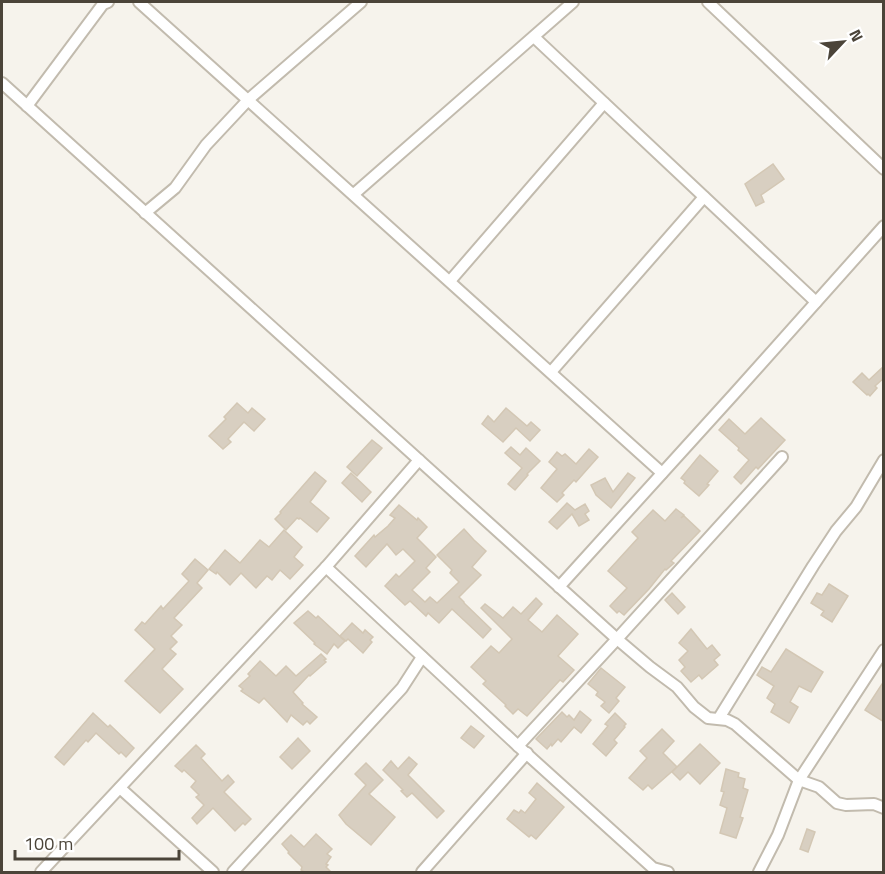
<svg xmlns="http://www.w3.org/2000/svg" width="885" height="874" viewBox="0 0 885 874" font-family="'Titillium Web',sans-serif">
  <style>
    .building { fill: #d8cfc1; stroke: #d3c7b4; stroke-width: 1.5 }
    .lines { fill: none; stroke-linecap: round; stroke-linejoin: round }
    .street-casing { stroke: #c2bbae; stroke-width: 14 }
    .street { stroke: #fff; stroke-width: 10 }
  </style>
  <rect width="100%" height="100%" fill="#f6f3ec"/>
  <g class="building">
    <path d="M773,164L784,179L761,195L764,202L756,206L745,184Z"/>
    <path d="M884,366V378L875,386L877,388L870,396L868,394L867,395L853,382L862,373L869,380Z"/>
    <path d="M237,403L248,413L252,408L265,419L254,431L244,422L228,439L231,442L223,449L209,436L226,419L224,417Z"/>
    <path d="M506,408L527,426L531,422L540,430L530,441L516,428L503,442L482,424L488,416L494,422Z"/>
    <path d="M761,418L785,440L758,469L756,467L741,484L734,477L749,460L738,450L739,448L719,430L729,419L745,434Z"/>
    <path d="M372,440L382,448L357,476L347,467Z"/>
    <path d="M511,447L520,455L526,448L540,461L527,474L528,475L515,490L508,484L522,468L505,453Z"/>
    <path d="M589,449L598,457L576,482L574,480L562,493L564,495L557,502L541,488L557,469L549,462L557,452L562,456L565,454L576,464Z"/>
    <path d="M700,455L718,471L707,484L709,485L699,496L684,483L685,481L681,478Z"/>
    <path d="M315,472L326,481L310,502L329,518L317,532L300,518L299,519L297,518L286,530L275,519L281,513L280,512Z"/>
    <path d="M351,473L371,492L362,502L342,483Z"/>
    <path d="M628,473L635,478L611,508L596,495L591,485L605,478L613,492Z"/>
    <path d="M567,503L575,510L585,504L589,511L585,514L589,520L579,526L572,514L557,529L549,522Z"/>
    <path d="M399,505L417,520L418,518L427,527L417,538L436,557L426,568L430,572L412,590L425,602L430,597L437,603L459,582L450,573L452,570L437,555L464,529L474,540L486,551L472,567L481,575L459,597L464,602V603L491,629L483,638L452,609L439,623L428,613L426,616L410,601L405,605L385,586L396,574L399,577L415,561L403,549L396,555L387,544L366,567L355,556L374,535L375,537L388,526L395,518L390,515Z"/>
    <path d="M676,509L684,515L681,518L684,516L700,531L671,561L674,563L666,570L665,569L649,589L624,615L619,611L617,613L610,606L627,588L608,571L638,538L632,532L653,510L665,521Z"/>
    <path d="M284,530L302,547L294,557L303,565L290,579L280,570L272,580L267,576L256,588L241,573L230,585L217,572L216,574L209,569L225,550L240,563L260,540L269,547Z"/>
    <path d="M195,559L208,570L197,583L202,588L174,618L182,625L171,636L177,642L170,649L176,654L162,669L183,689L160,713L125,681L155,649L135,630L142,622L145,624L161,606L163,609L189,581L182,574Z"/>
    <path d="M829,584L848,596L832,622L821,615L824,611L811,603L817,593L822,595Z"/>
    <path d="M672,593L685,607L678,614L665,600Z"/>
    <path d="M536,598L542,604L528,620L542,632L557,615L578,634L558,656L574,670L563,682L560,680L527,716L518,709L513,714L505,706L506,705L483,684L486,681L471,667L491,646L499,653L512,639L481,608L485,604L503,618L513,607L521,614Z"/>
    <path d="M308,611L316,618L318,616L345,641L338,648L334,644L327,654L314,644L315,643L294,623Z"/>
    <path d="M352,623L363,633L365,630L373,637L370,640L372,642L363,653L348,639L346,641L340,636Z"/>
    <path d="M691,629L707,649L712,645L720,655L714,660L718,665L702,679L699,675L691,682L681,671L685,667L679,660L688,651L679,643Z"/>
    <path d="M786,649L823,672L811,692L799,686L790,702L798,707L789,723L771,712L775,704L767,698L774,686L757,675L762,667L771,672Z"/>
    <path d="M321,654L326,659L324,660L326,662L310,676L309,675L293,692L303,703L302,704L317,717L310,724L307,721L303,725L291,715L287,722L264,698L259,703L241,691L243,689L239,686L250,676L248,674L260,661L276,676L286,666L296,676Z"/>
    <path d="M601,668L625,687L616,698L619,701L609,713L601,706L605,702L596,695L598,692L588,684Z"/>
    <path d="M884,681V722L865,710Z"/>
    <path d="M580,711L591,720L581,733L574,727L561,742L558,739L552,746L551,744L547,749L536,739L562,712L567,717L569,715L574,720Z"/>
    <path d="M93,713L108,727L110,725L134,748L126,757L121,752L119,754L96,733L88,742L86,740L64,765L55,757Z"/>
    <path d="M615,713L626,724L624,726L625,727L614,740L617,743L606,756L593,744L608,726L605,724Z"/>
    <path d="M471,726L484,736L474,748L461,738Z"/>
    <path d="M662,729L674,741L663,753L677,767L652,789L648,785L643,790L629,778L647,758L640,751Z"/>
    <path d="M298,738L310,751L292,769L280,757Z"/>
    <path d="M700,744L720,763L700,784L688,772L680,780L672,772Z"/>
    <path d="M196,745L205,754L201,758L222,781L228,775L234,782L224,792L251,819L245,825L243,823L235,831L213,808L197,824L192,818L204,805L196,797L199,795L191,787L196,781L184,770L182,772L175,766Z"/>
    <path d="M409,757L417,764L408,775L444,811L437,818L412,793L407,797L401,791L403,790L383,770L391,761L398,769Z"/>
    <path d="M366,763L383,780L369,794L395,817L371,845L346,824L339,815L366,785L355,774Z"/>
    <path d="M726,769L739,773L738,777L745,779L743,788L748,790L740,817L743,818L736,838L720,833L727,808L720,805L724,792L721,791Z"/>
    <path d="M537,783L564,807L536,839L531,835L529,837L507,819L514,810L519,813L521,810L525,813L536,799L529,793Z"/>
    <path d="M807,829L815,832L808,852L800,849Z"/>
    <path d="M316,834L332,849L327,854L331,857L326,864L328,865L326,867L332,873H306L301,870L302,867L288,853L289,852L282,844L291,835L304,847Z"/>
  </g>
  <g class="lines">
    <g class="street-casing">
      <g id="street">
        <path d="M139,2L662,473"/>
        <path d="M708,2L884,169"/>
        <path d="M534,37L816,302"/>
        <path d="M2,83L617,639L650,667L677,687L694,707L708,718L727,720L735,724L799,780L819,787L837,803L846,805L874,804L884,808"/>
        <path d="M27,106L103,4L108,2"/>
        <path d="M354,194L573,2"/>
        <path d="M145,213L175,188L206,145L249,99L361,2"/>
        <path d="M450,281L604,103"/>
        <path d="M551,372L704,197"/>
        <path d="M326,567L518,746L653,868L668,872"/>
        <path d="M559,587L734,394L884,226"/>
        <path d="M719,718L813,566L836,531L856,507L884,460"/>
        <path d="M518,746L617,639L782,457"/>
        <path d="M120,788L213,872"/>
        <path d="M41,872L326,567L419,460"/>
        <path d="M233,872L402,688L422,657"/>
        <path d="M422,872L527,753"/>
        <path d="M759,872L778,835L799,780L884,650"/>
      </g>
    </g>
    <use href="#street" class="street"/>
  </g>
  <rect width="885" height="874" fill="none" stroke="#4b4439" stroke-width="6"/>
  <g transform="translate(843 42) rotate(64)" stroke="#ffffff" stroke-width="4.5" paint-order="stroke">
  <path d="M0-4.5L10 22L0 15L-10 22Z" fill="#4b4439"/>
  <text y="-9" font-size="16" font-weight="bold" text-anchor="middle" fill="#4b4439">N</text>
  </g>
  <path d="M15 850v9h164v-9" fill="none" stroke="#4b4439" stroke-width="3"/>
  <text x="24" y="850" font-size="18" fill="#4b4439" stroke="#ffffff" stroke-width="4.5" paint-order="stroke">100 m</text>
</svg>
